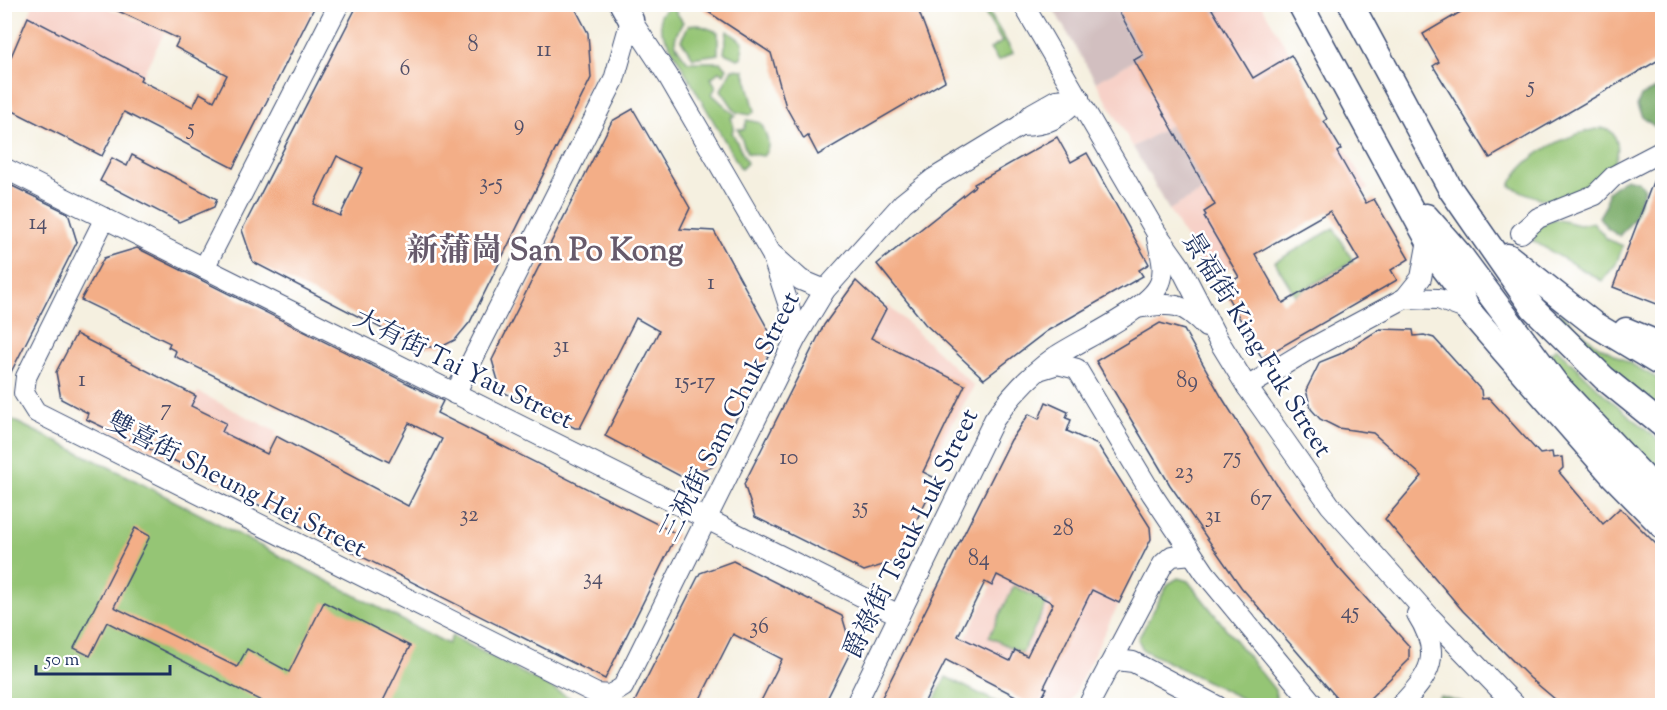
<svg xmlns="http://www.w3.org/2000/svg" width="1667" height="710" viewBox="0 0 1667 710" font-family="'Sorts Mill Goudy','Noto Serif TC',serif">
  <style>
    .built { fill: #f7d1c8 }
    .industrial { fill: #d2bfc0 }
    .green { fill: #95c574; stroke: #587a69; stroke-width: 1.5 }
    .forest { fill: #78aa66; stroke: #4a6c62; stroke-width: 1.5 }
    .building { fill: #f3ae87; fill-rule: evenodd }
    .lines { fill: none; stroke-linecap: round; stroke-linejoin: round }
    .minor-casing { stroke: #3c4c72; stroke-width: 22 }
    .major-casing { stroke: #3c4c72; stroke-width: 27 }
    .minor { stroke: #fff; stroke-width: 20 }
    .major { stroke: #fff; stroke-width: 24 }
    .labels { text-anchor: middle; stroke-width: 5; stroke-linejoin: round; paint-order: stroke }
    .number-label { font-size: 22px; fill: #514f68 }
    .street-label { font-size: 26px; fill: #1b2f5e; stroke: #fff }
    .district-label { font-size: 32px; font-weight: bold; fill: #675b6c; stroke: #fff }
  </style>
  <rect width="100%" height="100%" fill="#fff"/>
  <filter id="ink" filterUnits="userSpaceOnUse"><feTurbulence type="fractalNoise" baseFrequency=".0167" numOctaves="2"/><feDisplacementMap in="SourceGraphic" scale="12" xChannelSelector="R" yChannelSelector="G"/><feConvolveMatrix kernelMatrix="1 2 1 2 8 2 1 2 1" color-interpolation-filters="sRGB"/></filter>
  <filter id="wash" filterUnits="userSpaceOnUse"><feTurbulence type="fractalNoise" baseFrequency=".008" numOctaves="4" result="noise"/><feDisplacementMap in="SourceGraphic" scale="24" xChannelSelector="R" yChannelSelector="G"/><feGaussianBlur stdDeviation="1.35" result="paint"/><feColorMatrix in="noise" values="0 0 0 0 0 0 0 0 0 0 0 0 0 0 0 0 0 1.4 0 .05"/><feComposite in="paint" operator="in"/></filter>
  <g filter="url(#wash)">
    <rect width="100%" height="100%" fill="#f5f0e0"/>
    <g class="built">
      <path d="M33,5H101L164,33L102,156L13,111L4,73Z"/>
      <path d="M1232,5H1261L1291,55L1133,147L1096,82Z"/>
      <path d="M1327,119L1368,189L1210,279L1169,210Z"/>
      <path d="M888,305L974,386L930,462L833,414Z"/>
      <path d="M198,392L277,432L246,495L167,455Z"/>
      <path d="M1010,549L1119,603L1069,705H1031L953,664Z"/>
    </g>
    <g class="industrial">
      <path d="M1051,5H1232L1096,82Z"/>
      <path d="M1291,55L1327,119L1169,210L1133,147Z"/>
    </g>
    <g class="green">
      <path d="M671,5L683,22C670,43 674,44 688,62H720L727,68L724,74L720,71L711,78L716,87L712,94L736,116L731,117L734,128L732,132L747,163L741,169L661,30L660,15Z"/>
      <path d="M980,5H985L1013,53L998,61L990,49L1002,42Z"/>
      <path d="M696,24L718,32V54L693,58L681,40L689,25Z"/>
      <path d="M727,31L743,42L742,57L738,59L724,53Z"/>
      <path d="M732,69L744,70L755,111L750,115L736,112L721,90Z"/>
      <path d="M747,120L761,123C766,135 773,145 763,156L747,153L738,129L744,130Z"/>
      <path d="M1602,128L1612,132C1634,163 1587,198 1559,200C1541,202 1526,193 1510,186C1523,154 1570,133 1602,128Z"/>
      <path d="M1554,219L1580,225L1593,222L1607,239L1623,246L1616,264L1602,281L1533,241L1537,228Z"/>
      <path d="M1334,228L1353,261L1295,295L1275,262Z"/>
      <path d="M1551,313L1561,314L1597,345L1662,381V416Z"/>
      <path d="M1556,348L1605,395L1662,443V479L1546,358Z"/>
      <path d="M4,416L123,474L448,644L452,636L584,705H5Z"/>
      <path d="M1178,578L1188,581L1275,690L1277,701L1273,705H1255L1143,650L1138,639L1168,584Z"/>
      <path d="M1014,586L1047,603L1022,653L989,637Z"/>
      <path d="M946,677L1002,705H932Z"/>
      <path d="M1440,696L1472,705H1431Z"/>
    </g>
    <g class="forest">
      <path d="M1662,86V132L1642,117L1637,106L1641,96Z"/>
      <path d="M1626,178L1637,181L1645,188L1633,220L1619,236L1607,228L1599,217L1606,205L1608,192Z"/>
    </g>
    <g id="blocks">
      <g class="building">
        <path d="M103,4H316L233,168L124,112L102,156L13,111L4,73L28,17L142,76L140,80L193,107L200,93L214,101L227,75L175,47L179,39Z"/>
        <path d="M358,4H573L588,33L591,78L470,322L455,340L441,347H424L423,350L253,262L242,230ZM337,156L363,168L340,216L314,204Z"/>
        <path d="M696,4H916L945,81L818,155L808,136L804,139L786,107L771,53Z"/>
        <path d="M1115,4H1209L1253,78L1291,55L1327,119L1324,121L1341,149L1337,152L1366,203L1374,199L1409,259L1391,270L1397,280L1262,358L1222,287L1239,277L1204,217L1206,215L1204,212L1215,205L1134,60L1143,55ZM1330,211L1359,260L1283,303L1255,254Z"/>
        <path d="M1474,4H1658L1662,13V58L1490,158L1433,66L1439,62L1423,34Z"/>
        <path d="M633,109L690,208L680,229L714,231L775,342L712,467L680,476L605,436L659,331L636,318L580,428H575L501,391L492,360L612,121Z"/>
        <path d="M1057,137L1071,162L1087,153L1149,264L1139,270L1143,276L1047,331L984,379L925,324L877,264L975,186L974,184Z"/>
        <path d="M132,155L217,199L214,207L179,222L100,181L112,158L127,166Z"/>
        <path d="M1662,164V306L1613,287L1659,166Z"/>
        <path d="M4,182L68,213L77,242L4,386Z"/>
        <path d="M137,248L443,401L437,413L677,534L605,679L245,498L247,495L86,419L88,413L61,399L56,372L76,334L196,396L191,406L226,423L222,432L267,454L276,436L408,506L442,439L409,423L389,462L174,356L176,351L168,347L170,343L81,300L104,258Z"/>
        <path d="M856,281L886,309L871,338L965,385L923,472L937,479L896,561L864,571L755,517L744,484L824,325Z"/>
        <path d="M1160,323L1184,330L1221,396L1280,490L1337,566L1409,646V660L1363,705H1343L1241,587L1170,485L1096,361Z"/>
        <path d="M1380,329L1413,330L1414,336L1424,335L1434,338L1481,390L1482,399L1489,398L1540,454L1552,452L1553,458L1562,457L1563,468L1559,472L1603,524L1620,508L1662,550V705H1562L1530,678L1463,611L1385,519L1422,476L1373,433L1338,428L1320,419L1311,409L1306,390L1320,362L1340,354Z"/>
        <path d="M1046,402L1068,412L1066,418L1071,420L1067,431L1098,445L1150,527L1151,539L1119,603L1092,590L1044,687L1047,688L1038,705H1033L946,660L923,705H878L1011,440L1029,414L1039,419ZM997,575L1053,603L1027,656L1015,650L1010,661L958,636L985,582L992,586Z"/>
        <path d="M135,528L150,536L114,607L237,667L247,649L289,672L324,602L410,646L381,705H269L107,622L90,656L74,648Z"/>
        <path d="M733,561L842,616L852,649L824,705H759L782,659L733,634L697,705H633L700,573Z"/>
      </g>
    </g>
  </g>
  <g filter="url(#ink)">
    <use href="#blocks" fill-opacity="0" stroke="#3c4c72" stroke-width="1.5"/>
    <g class="lines">
      <g class="minor-casing">
        <g id="minor">
          <path d="M1023,4L1156,232L1180,266L1217,338L1247,387L1330,505L1430,617L1516,706"/>
          <path d="M631,20L668,76L772,255L789,306L796,338"/>
          <path d="M1020,126C1049,126 1058,118 1079,98"/>
          <path d="M4,168L899,615"/>
          <path d="M105,218L26,377L24,393L36,412L597,694L610,695L623,687L796,338L825,290L903,203L933,179L1020,126L1033,113L1056,100L1079,98"/>
          <path d="M1521,233L1538,218L1595,195L1614,176L1662,151"/>
          <path d="M773,255L801,280L825,290"/>
          <path d="M204,268L339,4"/>
          <path d="M1405,298L1438,299L1468,310"/>
          <path d="M1137,308C1172,303 1182,301 1206,327"/>
          <path d="M1042,369L1058,364L1077,369L1152,494L1205,573L1315,706"/>
          <path d="M1247,387L1308,350L1405,298L1421,278L1428,240"/>
          <path d="M455,394L614,80L631,20"/>
          <path d="M1108,667L1117,660L1133,662L1217,706"/>
          <path d="M855,706L994,420C1011,395 1031,374 1055,357C1080,340 1150,309 1160,283C1166,269 1160,252 1157,238"/>
          <path d="M1088,706L1163,564L1172,556L1192,554"/>
          <path d="M1400,706C1431,674 1443,655 1417,614"/>
        </g>
      </g>
      <g class="major-casing">
        <g id="major">
          <path d="M622,4L631,20"/>
          <path d="M1300,4L1442,266L1458,287L1468,310L1613,476L1662,526"/>
          <path d="M1351,4L1451,190L1533,308L1604,378L1662,425"/>
          <path d="M1426,216L1461,256L1557,385L1662,496"/>
          <path d="M1508,256L1594,324L1662,365"/>
          <path d="M1626,330L1662,345"/>
        </g>
      </g>
      <use href="#minor" class="minor"/>
      <use href="#major" class="major"/>
    </g>
  </g>
  <g class="labels">
    <g class="number-label">
      <text x="473" y="51">8</text>
      <text x="544" y="56">11</text>
      <text x="405" y="75">6</text>
      <text x="1531" y="92">5</text>
      <text x="519" y="130">9</text>
      <text x="191" y="134">5</text>
      <text x="491" y="189">3-5</text>
      <text x="38" y="229">14</text>
      <text x="711" y="289">1</text>
      <text x="561" y="352">31</text>
      <text x="82" y="386">1</text>
      <text x="1187" y="387">89</text>
      <text x="695" y="388">15-17</text>
      <text x="166" y="415">7</text>
      <text x="1232" y="463">75</text>
      <text x="789" y="464">10</text>
      <text x="1184" y="478">23</text>
      <text x="1261" y="505">67</text>
      <text x="860" y="513">35</text>
      <text x="469" y="521">32</text>
      <text x="1213" y="522">31</text>
      <text x="1063" y="535">28</text>
      <text x="979" y="565">84</text>
      <text x="593" y="584">34</text>
      <text x="1350" y="618">45</text>
      <text x="759" y="633">36</text>
    </g>
    <g class="street-label">
      <text transform="translate(1258 344) rotate(58)" y="9">景福街 King Fuk Street</text>
      <text transform="translate(464 368) rotate(26)" y="9">大有街 Tai Yau Street</text>
      <text transform="translate(729 416) rotate(-63)" y="9">三祝街 Sam Chuk Street</text>
      <text transform="translate(237 484) rotate(27)" y="9">雙喜街 Sheung Hei Street</text>
      <text transform="translate(910 533) rotate(-64)" y="9">爵祿街 Tseuk Luk Street</text>
    </g>
    <g class="district-label">
      <text x="545" y="260">新蒲崗 San Po Kong</text>
    </g>
  </g>
  <rect width="1667" height="710" fill="none" stroke="#fff" stroke-width="24"/>
  <path d="M36 665v9h134v-9" fill="none" stroke="#1b2f5e" stroke-width="3"/>
  <text x="45" y="665" font-size="18" fill="#1b2f5e" stroke="#ffffff" stroke-width="4.5" paint-order="stroke">50 m</text>
</svg>
